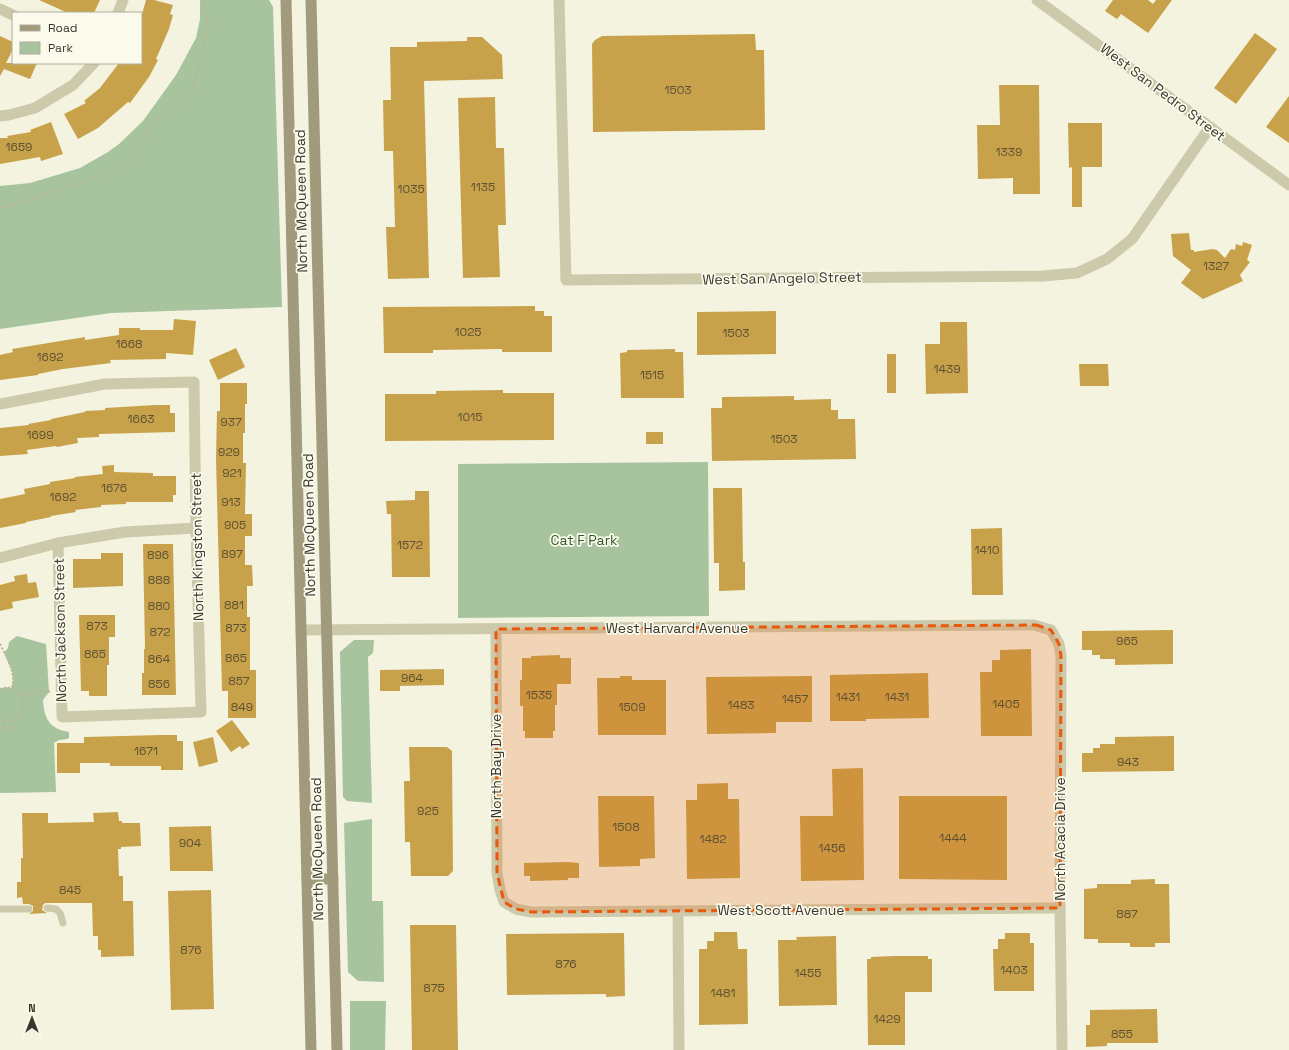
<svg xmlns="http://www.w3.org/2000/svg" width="1289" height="1050" viewBox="0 0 1289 1050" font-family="'Space Grotesk',sans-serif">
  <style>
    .green { fill: #a7c49f }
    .building { fill: #c8a24a }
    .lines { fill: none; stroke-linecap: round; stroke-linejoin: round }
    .path { stroke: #b9b595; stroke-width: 2; stroke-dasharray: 2 2; stroke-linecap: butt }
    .service { stroke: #cdcaab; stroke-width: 7 }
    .minor { stroke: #cdcaab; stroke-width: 11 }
    .secondary { stroke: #a19a7c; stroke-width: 11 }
    .marked { fill: #e8590c; fill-opacity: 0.2; stroke: #e8590c; stroke-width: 3; stroke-dasharray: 8 5; stroke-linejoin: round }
    .labels { text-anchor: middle; stroke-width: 3.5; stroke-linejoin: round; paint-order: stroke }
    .number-label { font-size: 12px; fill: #5e5233 }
    .street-label { font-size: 14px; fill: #3a372b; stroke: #fbfbed }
    .park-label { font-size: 14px; fill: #35592e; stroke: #fbfbed }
  </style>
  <rect width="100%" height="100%" fill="#f4f3e0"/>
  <g class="green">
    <path d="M200,0H269L273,7L282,307L111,313L0,329V186L30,183L80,168L108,152L119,144L143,121L176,75L196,38L200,19Z"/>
    <path d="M708,462L709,616L458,618V464Z"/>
    <path d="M17,636L46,644L49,692L43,700C44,719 50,729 69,732V738C63,741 61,738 54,743L56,792L0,793V689L6,687L11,688C17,676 9,665 4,653L8,648L9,642Z"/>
    <path d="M354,640H374L373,653L368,657L372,803L347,801L343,797L340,652Z"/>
    <path d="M372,819V901H383L384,982L358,981L348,972L344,823Z"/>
    <path d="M350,1001H386L385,1050H350Z"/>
  </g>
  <g class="building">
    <path d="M39,0H100L94,13H68Z"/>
    <path d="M146,0H154L173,5L170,14L173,15L169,29L156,59L158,60L149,77L130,103L128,102L98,128L78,139L64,114L86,103L84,101L100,88L119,63H141V18Z"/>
    <path d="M1113,0H1148L1153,4L1156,0H1172L1148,33L1121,14L1117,19L1105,11Z"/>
    <path d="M1255,33L1277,49L1236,104L1214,88Z"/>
    <path d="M755,34L756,50H764L765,130L593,132L592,44L595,40L602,36Z"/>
    <path d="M0,36L13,42V49L6,63H37L30,79L4,69L0,76Z"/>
    <path d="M467,37H482L502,55L503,79L424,81L429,278L388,279L386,227H395L393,151H384L383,100H391L390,47H417V42L467,41Z"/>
    <path d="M999,85H1039L1040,194H1013V178L978,179L977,125H1000Z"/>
    <path d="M1289,96V143L1266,127Z"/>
    <path d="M495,97L496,148H504L506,225H498L500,277L463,278L458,98Z"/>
    <path d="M51,122L63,154L41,161L40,157L0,164V138H8L7,136L31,132L30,130Z"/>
    <path d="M1068,123H1102V167H1082V207H1072V167L1069,168Z"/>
    <path d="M1189,233L1191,250H1194V252L1212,249L1217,250L1225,258L1231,249L1235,250L1236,244L1242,246L1243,242L1252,245L1247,260L1250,262L1240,275L1243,281L1203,299L1181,283L1191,270L1173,256L1171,234Z"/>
    <path d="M535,306V311H544V316H552V352H502V349L433,350V353H384L383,307Z"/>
    <path d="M776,311V354L697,355V312Z"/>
    <path d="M174,319L196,321L193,355L166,353V359L110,360L111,363L63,369L38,374V375L0,380V355L13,352L12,349L85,337V340L119,335V328H140V330H173Z"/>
    <path d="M940,322H967L968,393L926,394L925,344H940Z"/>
    <path d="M236,348L245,367L218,380L209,360Z"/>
    <path d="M675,349V352H683L684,398H621L620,353L627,352V350Z"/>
    <rect x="887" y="354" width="9" height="39"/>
    <path d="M1079,364H1108L1109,386H1080Z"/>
    <path d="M220,383H247V404H245V433H243V463H246L245,514H252V536H245V565H252L253,586H247V617H250V670H256V718H228V691H222L216,459L217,411H220Z"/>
    <path d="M503,390V393H554V440L385,441V394H436V391Z"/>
    <path d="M794,396V400L831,399V410H838V419H855L856,459L712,461L711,408H722V397Z"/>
    <path d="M155,405H170V413H175V432L99,434V437L77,438L78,443L57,447L56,446L27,450L28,454L0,456V428L29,425L28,424L51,420V419L85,412V411L105,410V408Z"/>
    <rect x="646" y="432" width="17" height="12"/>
    <path d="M114,465V472L153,473V476H176V495H173V502H126V504L101,505V507L75,510L76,512L51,516V517L26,522V523L0,528V499L25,494L24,489L50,484V482L75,478V477L103,474L102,466Z"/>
    <path d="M713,488H742L743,562H745V590L719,591V563H714Z"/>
    <path d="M415,491H429L430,577H392L391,514H387L386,501L415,500Z"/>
    <path d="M1002,528L1003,595H972L971,529Z"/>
    <path d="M143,544H173L176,695H142V673H144V649H145Z"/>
    <path d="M101,553H123V586L73,588V559H101Z"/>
    <path d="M27,574L28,583L36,582L39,597L12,602L13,608L0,611V585L15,581L14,576Z"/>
    <path d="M79,615H115V637H109V665H107V696H89V691H81Z"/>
    <path d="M1173,630V664L1115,665V659H1100V655H1092V650H1082V631Z"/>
    <path d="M1031,649L1032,736H981L980,672H992V660H1000V650Z"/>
    <path d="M560,655V658H571V684H557V705H555V731H553V738H525V731H523V706H520V680H522V658H531V656Z"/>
    <path d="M444,669V685L400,686V691H380V670Z"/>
    <path d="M928,673L929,718L866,719V721H830V675Z"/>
    <path d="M620,676H632V680H666V735H598L597,678H620Z"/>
    <path d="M812,676V722H776V733L707,734L706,677Z"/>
    <path d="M232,720L250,744L242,749L240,746L231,752L216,731Z"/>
    <path d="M161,735H177V741H183V770H161V766H110V763H80V773H57V743H84V737Z"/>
    <path d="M1174,736V771L1082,772V753H1093V748H1100V744H1115V737Z"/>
    <path d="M213,737L218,762L199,767L193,742Z"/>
    <path d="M409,747H447L452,751L453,871L448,876H411L410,842H405L404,781H410Z"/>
    <path d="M863,768L864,880L801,881L800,816H833L832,769Z"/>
    <path d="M728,783V799H739L740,878L687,879L686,800H697V784Z"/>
    <path d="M598,796H654L655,858L640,859V866L599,867Z"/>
    <path d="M899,796H1007V880L899,879Z"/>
    <path d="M118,812L119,821H122V823H140L141,846L121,847V849H118L119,876H123V901H133L134,956L101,957V950H98V936H93L92,903H45L43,905L42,910L47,913L29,914L33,911V906L29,904H23L22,897L17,898V882H21V858H23L22,813H48V823L94,822L93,813Z"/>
    <path d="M211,826L213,871H170L169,827Z"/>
    <path d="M568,862L579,863V878H568V880L530,881V876H524V863Z"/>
    <path d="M1155,879V884H1169L1170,943H1155V947H1130V943H1098V939H1084V889L1097,888V884H1131V880Z"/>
    <path d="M211,890L214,1009L171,1010L168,891Z"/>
    <path d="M410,925H456L458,1050H412Z"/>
    <path d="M714,932H737L738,949H747L748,1024L699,1025V949H707V941H714Z"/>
    <path d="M624,933L625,996L606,997V994L507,995L506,934Z"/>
    <path d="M1005,933H1030V943H1034V991H994L993,949H998V939H1005Z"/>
    <path d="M836,936L837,1005L779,1006L778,940H797L796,937Z"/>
    <path d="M893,956H928V959H932V992H905V1045H868L867,959H871V957Z"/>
    <path d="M1157,1009L1158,1043H1107V1046L1086,1047V1025H1090V1010Z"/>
  </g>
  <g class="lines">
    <g class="path">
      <path d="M0,207H7L105,175L128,162L142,145L151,121L183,104L192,90L201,61L208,27L204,0"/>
      <path d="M0,644C7,657 16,673 12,688"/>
      <path d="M0,689C15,684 22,694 24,707L17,720L5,721L0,718"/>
      <path d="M21,695L36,690L51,692"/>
      <path d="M4,726L13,733"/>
      <path d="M0,732L5,725V721"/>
    </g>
    <g class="service">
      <path d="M47,908L56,909L60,913L63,923"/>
      <path d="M0,909H29"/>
    </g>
    <g class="minor">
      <path d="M559,0L566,280L1043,276L1077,273L1107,259L1132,239L1210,127"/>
      <path d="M1037,0L1289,185"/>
      <path d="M0,9L13,15"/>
      <path d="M118,13L123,0"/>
      <path d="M0,116L9,115L35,108L73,85L94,63"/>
      <path d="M0,404L105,384L194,382L196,528L201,712L62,717L58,543"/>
      <path d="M0,558L58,543L125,532L196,528"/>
      <path d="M496,629L497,873L500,890L504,902L516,909L531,912L1060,908"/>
      <path d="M301,630L1034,625L1051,630L1059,644L1061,656L1060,908L1062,1050"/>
      <path d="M678,911L679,1050"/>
    </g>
    <g class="secondary">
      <path d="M286,0L311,1050"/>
      <path d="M311,0L337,1050"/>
      <path d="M307,879H333"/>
    </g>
  </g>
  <path class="marked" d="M1036,625L1051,630L1059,644L1061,656L1060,908L531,912L516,909L504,902L497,873L496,629Z"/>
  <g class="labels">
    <g class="number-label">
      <text x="678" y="94">1503</text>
      <text x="19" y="151">1659</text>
      <text x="1009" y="156">1339</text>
      <text x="483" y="191">1135</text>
      <text x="411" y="193">1035</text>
      <text x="1216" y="270">1327</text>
      <text x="468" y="336">1025</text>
      <text x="736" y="337">1503</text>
      <text x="129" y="348">1668</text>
      <text x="50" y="361">1692</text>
      <text x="947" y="373">1439</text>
      <text x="652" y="379">1515</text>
      <text x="470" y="421">1015</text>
      <text x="141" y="423">1663</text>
      <text x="231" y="426">937</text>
      <text x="40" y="439">1699</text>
      <text x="784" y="443">1503</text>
      <text x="229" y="456">929</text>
      <text x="232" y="477">921</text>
      <text x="114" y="492">1676</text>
      <text x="63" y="501">1692</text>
      <text x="231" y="506">913</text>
      <text x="235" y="529">905</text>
      <text x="410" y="549">1572</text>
      <text x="987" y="554">1410</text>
      <text x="232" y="558">897</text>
      <text x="158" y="559">896</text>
      <text x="159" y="584">888</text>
      <text x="234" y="609">881</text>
      <text x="159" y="610">880</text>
      <text x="97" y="630">873</text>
      <text x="236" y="632">873</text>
      <text x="160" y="636">872</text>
      <text x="1127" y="645">965</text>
      <text x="95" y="658">865</text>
      <text x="236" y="662">865</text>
      <text x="159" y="663">864</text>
      <text x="412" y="682">964</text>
      <text x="239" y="685">857</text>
      <text x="159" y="688">856</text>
      <text x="539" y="699">1535</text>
      <text x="848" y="701">1431</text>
      <text x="897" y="701">1431</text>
      <text x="795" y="703">1457</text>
      <text x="1006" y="708">1405</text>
      <text x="741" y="709">1483</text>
      <text x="242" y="711">849</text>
      <text x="632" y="711">1509</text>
      <text x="146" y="755">1671</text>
      <text x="1128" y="766">943</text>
      <text x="428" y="815">925</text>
      <text x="626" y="831">1508</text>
      <text x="953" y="842">1444</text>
      <text x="713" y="843">1482</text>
      <text x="190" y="847">904</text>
      <text x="832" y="852">1456</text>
      <text x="70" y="894">845</text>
      <text x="1127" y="918">887</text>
      <text x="191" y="954">876</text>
      <text x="566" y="968">876</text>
      <text x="1014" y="974">1403</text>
      <text x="808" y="977">1455</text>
      <text x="434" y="992">875</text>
      <text x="723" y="997">1481</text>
      <text x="887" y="1023">1429</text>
      <text x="1122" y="1038">855</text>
    </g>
    <g class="street-label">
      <text transform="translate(1163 92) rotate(37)" y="5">West San Pedro Street</text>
      <text transform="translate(301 201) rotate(-91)" y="5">North McQueen Road</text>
      <text transform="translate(782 278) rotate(-1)" y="5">West San Angelo Street</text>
      <text transform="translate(309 525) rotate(-91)" y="5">North McQueen Road</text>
      <text transform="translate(197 547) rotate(-91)" y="5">North Kingston Street</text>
      <text x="677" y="633">West Harvard Avenue</text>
      <text transform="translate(60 630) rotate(-91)" y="5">North Jackson Street</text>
      <text transform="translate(496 766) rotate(-90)" y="5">North Bay Drive</text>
      <text transform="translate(1060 839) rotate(-90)" y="5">North Acacia Drive</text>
      <text transform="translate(317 849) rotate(-91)" y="5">North McQueen Road</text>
      <text x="781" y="915">West Scott Avenue</text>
    </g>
    <g class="park-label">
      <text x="584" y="545">Cat F Park</text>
    </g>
  </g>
  <rect x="12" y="12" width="130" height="52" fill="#fbfbed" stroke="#aead9f"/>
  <rect x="20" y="25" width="20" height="6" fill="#a19a7c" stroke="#aead9f"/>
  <text x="48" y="32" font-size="12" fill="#3a372b">Road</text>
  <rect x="20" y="42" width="20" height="12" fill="#a7c49f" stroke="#aead9f"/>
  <text x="48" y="52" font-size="12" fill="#3a372b">Park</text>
  <g transform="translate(32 1018)" stroke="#fbfbed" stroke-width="3" paint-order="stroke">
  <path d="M0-3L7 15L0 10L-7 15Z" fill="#3a372b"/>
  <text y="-6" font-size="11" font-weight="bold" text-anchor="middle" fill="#3a372b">N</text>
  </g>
</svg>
